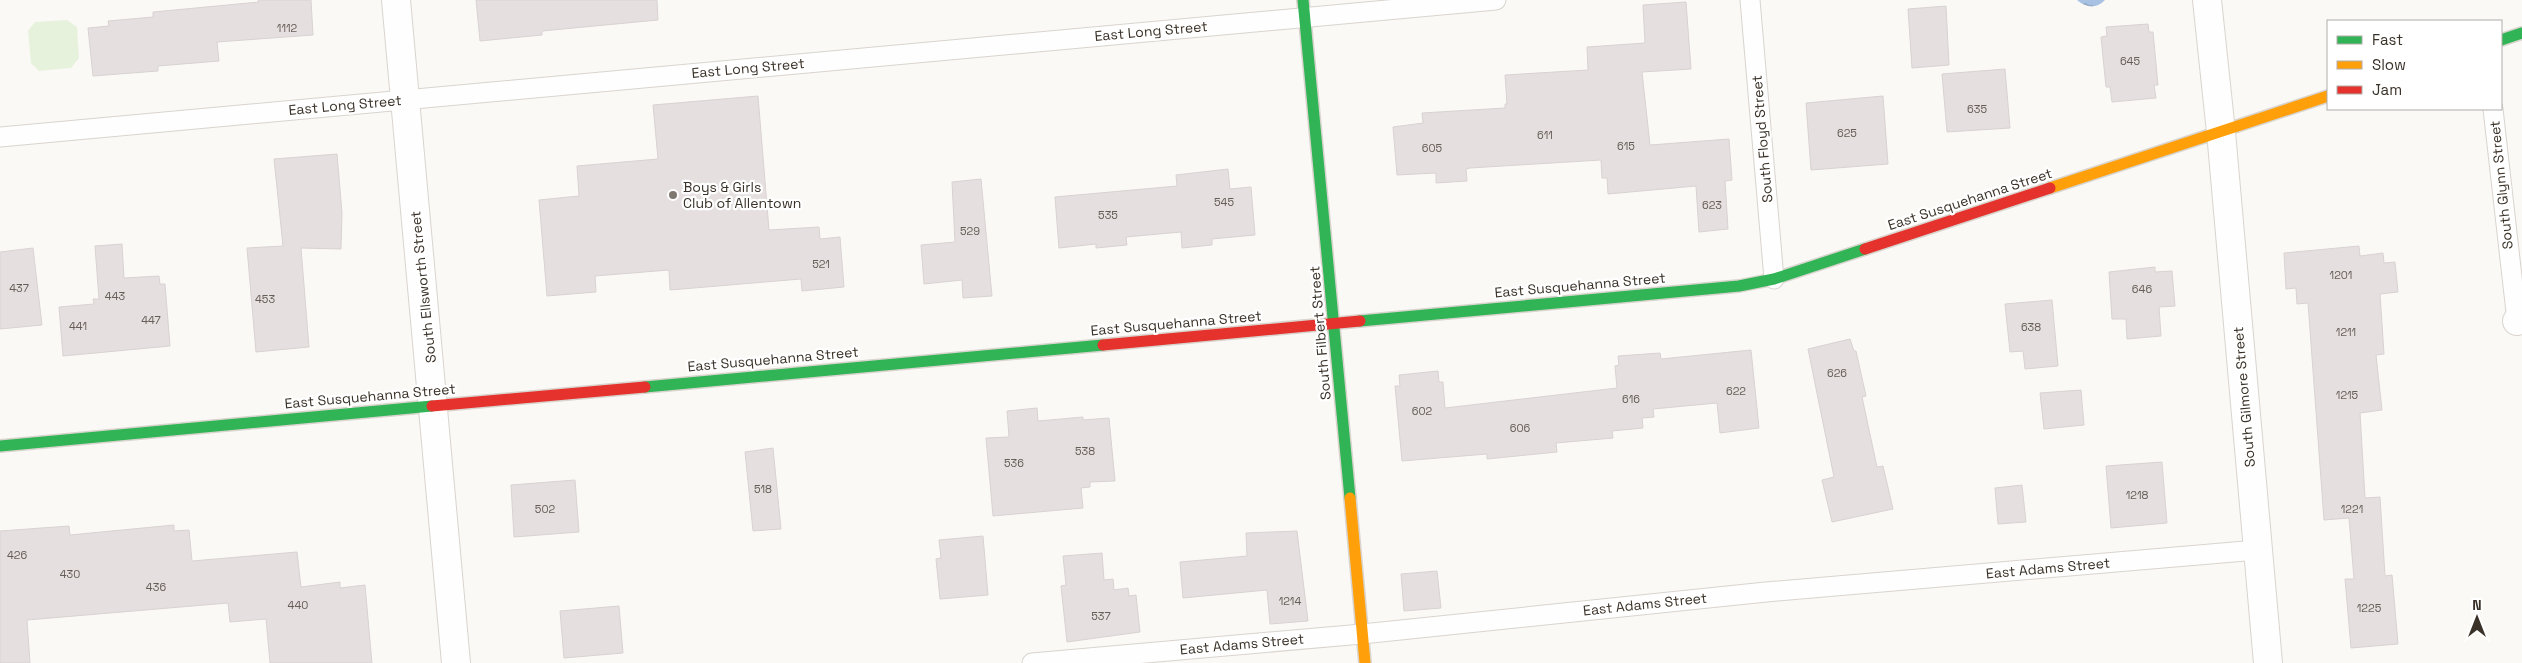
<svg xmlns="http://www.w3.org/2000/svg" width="2522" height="663" viewBox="0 0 2522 663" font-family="'Space Grotesk',sans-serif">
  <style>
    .green { fill: #e7f2dc }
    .water { fill: url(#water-ripples) }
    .building { fill: #e6dfe0; stroke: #d9d2d3 }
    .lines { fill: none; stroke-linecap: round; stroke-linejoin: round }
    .lane-casing { stroke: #d9d4ce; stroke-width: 21 }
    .street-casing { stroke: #d9d4ce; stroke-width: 30 }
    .fast-casing { stroke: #d9d4ce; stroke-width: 14 }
    .slow-casing { stroke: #d9d4ce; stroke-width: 14 }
    .jam-casing { stroke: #d9d4ce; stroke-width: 14 }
    .lane { stroke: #fefefe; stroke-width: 19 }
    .street { stroke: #fefefe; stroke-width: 28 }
    .fast { stroke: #30b455; stroke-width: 11 }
    .slow { stroke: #ff9f0a; stroke-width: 11 }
    .jam { stroke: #e5322d; stroke-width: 11 }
    .poi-dot { fill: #7e7870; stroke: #fff; stroke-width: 2 }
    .labels { text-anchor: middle; stroke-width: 4.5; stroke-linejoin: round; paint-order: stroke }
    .number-label { font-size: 11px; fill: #655d56 }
    .street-label { font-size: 14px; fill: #3a3228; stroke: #fff }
    .poi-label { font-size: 14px; fill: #3a3228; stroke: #fff; text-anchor: start }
  </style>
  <defs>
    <pattern id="water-ripples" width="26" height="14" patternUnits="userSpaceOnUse" patternTransform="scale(1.25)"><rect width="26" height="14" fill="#a7c2e2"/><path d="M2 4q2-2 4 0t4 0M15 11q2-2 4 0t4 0" fill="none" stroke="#899eb7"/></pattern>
  </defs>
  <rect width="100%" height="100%" fill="#fbf9f6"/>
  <path class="green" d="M67,20L77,27L79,58L71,68L39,71L31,63L28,31L35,22Z"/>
  <path class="water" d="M2077,0H2105C2097,9 2086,8 2077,0Z"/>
  <g class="building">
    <path d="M258,0H311L313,35L217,42L219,61L158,66V71L93,76L88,28L109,26L108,21L153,17V12L259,2Z"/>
    <path d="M476,0H657L658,20L542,31V35L480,41Z"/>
    <path d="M1686,2L1691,69L1642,72L1650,145L1729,139L1732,180L1725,181L1728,229L1699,232L1696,186L1608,194L1607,178H1602L1601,160L1470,168L1466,169L1467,181L1436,183V173L1397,175L1393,127L1423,123L1422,113L1505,108V104H1507L1505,75L1588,70L1587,47L1645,43L1643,5Z"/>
    <path d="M1946,6L1949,65L1912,68L1908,9Z"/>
    <path d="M2148,24L2149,32H2153L2158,85H2154L2156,98L2112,102L2110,87H2106L2101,37L2107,36L2106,27Z"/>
    <path d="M2005,69L2010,128L1947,132L1942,74Z"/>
    <path d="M758,96L769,230L819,227L820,239L840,237L844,287L802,291L801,279L670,290L669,270L595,276L596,292L547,296L539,200L579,196L577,166L658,159L653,105Z"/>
    <path d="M1883,96L1888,164L1811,170L1806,103Z"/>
    <path d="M337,154L342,213L341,249L301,248L309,347L256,352L247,248L283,246L274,159Z"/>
    <path d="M1228,169L1230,189L1251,187L1255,235L1212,239V245L1182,248L1181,232L1126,237L1127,245L1096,248V244L1059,248L1055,197L1177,186L1176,175Z"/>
    <path d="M981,179L992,296L963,298L962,280L924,284L921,245L955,242L952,182Z"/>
    <path d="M122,244L124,278L159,276L160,284H165L170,346L63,356L59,307L94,304L93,299H99L95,246Z"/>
    <path d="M2359,246L2360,256L2383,253L2384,263L2395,262L2398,292L2380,294L2384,354L2376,355L2382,410L2360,413L2365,498L2380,497L2385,576L2392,575L2398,644L2351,648L2345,579H2354L2349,518L2324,520L2308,303L2297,304L2296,288L2286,289L2284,253Z"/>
    <path d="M33,248L42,325L0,329V252Z"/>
    <path d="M2155,267V272L2172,271L2175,306L2159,307L2161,336L2127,339L2126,319H2112L2109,272Z"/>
    <path d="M2052,300L2058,366L2025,369L2023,351L2010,352L2005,304Z"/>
    <path d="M1850,339L1854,351H1856L1866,396L1862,397L1877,467L1883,466L1893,509L1832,522L1822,480L1834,477L1808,349Z"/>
    <path d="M1751,350L1759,428L1720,433L1717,403L1653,409L1654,417L1642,418L1643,428L1612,431L1613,438L1556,443L1557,452L1487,459V454L1402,461L1395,386H1400L1399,375L1438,371L1439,382H1443L1445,408L1617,388L1615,366L1619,365L1618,356L1660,353L1661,359Z"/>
    <path d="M2081,390L2084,425L2044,429L2040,393Z"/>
    <path d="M1037,408L1038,421L1083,417V420L1109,418L1115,481L1090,482V487L1081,488L1083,508L993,516L986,438L1009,437L1007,411Z"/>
    <path d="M773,448L781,529L753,531L745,452Z"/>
    <path d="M2162,462L2167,523L2111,528L2106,466Z"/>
    <path d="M575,480L579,532L514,537L511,485Z"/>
    <path d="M2022,485L2026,522L1998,524L1995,488Z"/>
    <path d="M174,525V531L189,530L192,561L297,552L301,587L340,582V588L365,585L372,663H270L266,619L230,622L228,603L27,620L30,663H0V531L69,526L70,535Z"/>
    <path d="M1297,531L1308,621L1270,624L1267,590L1183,598L1180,562L1247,556L1246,533Z"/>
    <path d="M983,536L988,595L940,599L936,559L941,558L939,540Z"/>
    <path d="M1102,553L1104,580L1113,579L1114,590L1128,588L1129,596L1136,595L1140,632L1067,642L1061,586L1066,585L1063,556Z"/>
    <path d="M1437,571L1441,608L1404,611L1401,574Z"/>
    <path d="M619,606L623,653L564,658L560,611Z"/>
  </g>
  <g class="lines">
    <g class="lane-casing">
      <g id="lane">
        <path d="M1750,0L1774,279"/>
        <path d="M2493,109L2517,321"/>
        <path d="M0,137L1496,0"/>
        <path d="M1032,663L1362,634L1766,592L2257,550"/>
      </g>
    </g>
    <g class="street-casing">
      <g id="street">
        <path d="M396,0L456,663"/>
        <path d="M2207,0L2221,132L2268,663"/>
        <path d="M2517,321L2522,320"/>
      </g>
    </g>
    <g class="fast-casing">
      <g id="fast">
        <path d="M1303,0L1350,498"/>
        <path d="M2501,40L2522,33"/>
        <path d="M1360,321L1739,286L1774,279L1865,249"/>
        <path d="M645,387L1103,345"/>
        <path d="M0,446L432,406"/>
      </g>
    </g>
    <g class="slow-casing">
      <g id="slow">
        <path d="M2050,188L2328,96"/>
        <path d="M1350,498L1365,663"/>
      </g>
    </g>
    <g class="jam-casing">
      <g id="jam">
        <path d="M1865,249L2050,188"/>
        <path d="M1103,345L1360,321"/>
        <path d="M432,406L645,387"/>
      </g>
    </g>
    <use href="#lane" class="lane"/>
    <use href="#street" class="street"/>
    <use href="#fast" class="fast"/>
    <use href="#slow" class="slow"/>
    <use href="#jam" class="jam"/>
  </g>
  <circle class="poi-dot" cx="673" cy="195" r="5"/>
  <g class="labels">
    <g class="number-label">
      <text x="287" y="32">1112</text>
      <text x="2130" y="65">645</text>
      <text x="1977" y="113">635</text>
      <text x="1847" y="137">625</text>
      <text x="1545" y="139">611</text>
      <text x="1626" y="150">615</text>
      <text x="1432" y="152">605</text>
      <text x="1224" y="206">545</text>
      <text x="1712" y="209">623</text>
      <text x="1108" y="219">535</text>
      <text x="970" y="235">529</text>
      <text x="821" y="268">521</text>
      <text x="2341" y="279">1201</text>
      <text x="19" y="292">437</text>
      <text x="2142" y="293">646</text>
      <text x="115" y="300">443</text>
      <text x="265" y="303">453</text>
      <text x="151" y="324">447</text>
      <text x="78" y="330">441</text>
      <text x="2031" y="331">638</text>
      <text x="2346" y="336">1211</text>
      <text x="1837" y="377">626</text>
      <text x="1736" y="395">622</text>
      <text x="2347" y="399">1215</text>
      <text x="1631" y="403">616</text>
      <text x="1422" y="415">602</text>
      <text x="1520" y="432">606</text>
      <text x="1085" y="455">538</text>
      <text x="1014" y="467">536</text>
      <text x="763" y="493">518</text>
      <text x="2137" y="499">1218</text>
      <text x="545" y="513">502</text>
      <text x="2352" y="513">1221</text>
      <text x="17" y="559">426</text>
      <text x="70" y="578">430</text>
      <text x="156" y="591">436</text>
      <text x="1290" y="605">1214</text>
      <text x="298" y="609">440</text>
      <text x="2369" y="612">1225</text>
      <text x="1101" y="620">537</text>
    </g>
    <g class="street-label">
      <text transform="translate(1151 31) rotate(-5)" y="5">East Long Street</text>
      <text transform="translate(748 68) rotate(-5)" y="5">East Long Street</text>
      <text transform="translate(345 105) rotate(-5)" y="5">East Long Street</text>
      <text transform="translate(1762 139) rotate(-95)" y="5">South Floyd Street</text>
      <text transform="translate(2501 185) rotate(-96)" y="5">South Glynn Street</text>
      <text transform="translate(1970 199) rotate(-18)" y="5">East Susquehanna Street</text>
      <text transform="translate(1580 285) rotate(-5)" y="5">East Susquehanna Street</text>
      <text transform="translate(423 287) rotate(-96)" y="5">South Ellsworth Street</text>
      <text transform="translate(1176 323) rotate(-5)" y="5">East Susquehanna Street</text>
      <text transform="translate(1320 333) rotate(-95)" y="5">South Filbert Street</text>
      <text transform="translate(773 359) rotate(-5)" y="5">East Susquehanna Street</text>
      <text transform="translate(370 396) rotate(-5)" y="5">East Susquehanna Street</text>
      <text transform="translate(2244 397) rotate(-95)" y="5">South Gilmore Street</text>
      <text transform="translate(2048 568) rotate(-5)" y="5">East Adams Street</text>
      <text transform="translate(1645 604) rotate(-6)" y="5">East Adams Street</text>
      <text transform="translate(1242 644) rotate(-5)" y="5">East Adams Street</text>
    </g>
    <g class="poi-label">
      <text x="683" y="192">Boys &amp; Girls<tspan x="683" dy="16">Club of Allentown</tspan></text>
    </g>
  </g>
  <rect x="2327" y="20" width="175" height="90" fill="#ffffff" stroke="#b0ada9"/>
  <rect x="2337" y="36" width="25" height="8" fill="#30b455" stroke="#b0ada9"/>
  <text x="2372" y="45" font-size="15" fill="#3a3228">Fast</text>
  <rect x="2337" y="61" width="25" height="8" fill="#ff9f0a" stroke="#b0ada9"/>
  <text x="2372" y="70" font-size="15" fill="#3a3228">Slow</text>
  <rect x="2337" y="86" width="25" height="8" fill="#e5322d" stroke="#b0ada9"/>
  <text x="2372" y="95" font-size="15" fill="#3a3228">Jam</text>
  <g transform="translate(2477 618)" stroke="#ffffff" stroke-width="4" paint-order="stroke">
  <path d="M0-4L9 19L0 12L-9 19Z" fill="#3a3228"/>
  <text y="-8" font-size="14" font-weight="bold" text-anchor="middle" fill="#3a3228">N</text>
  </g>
</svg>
